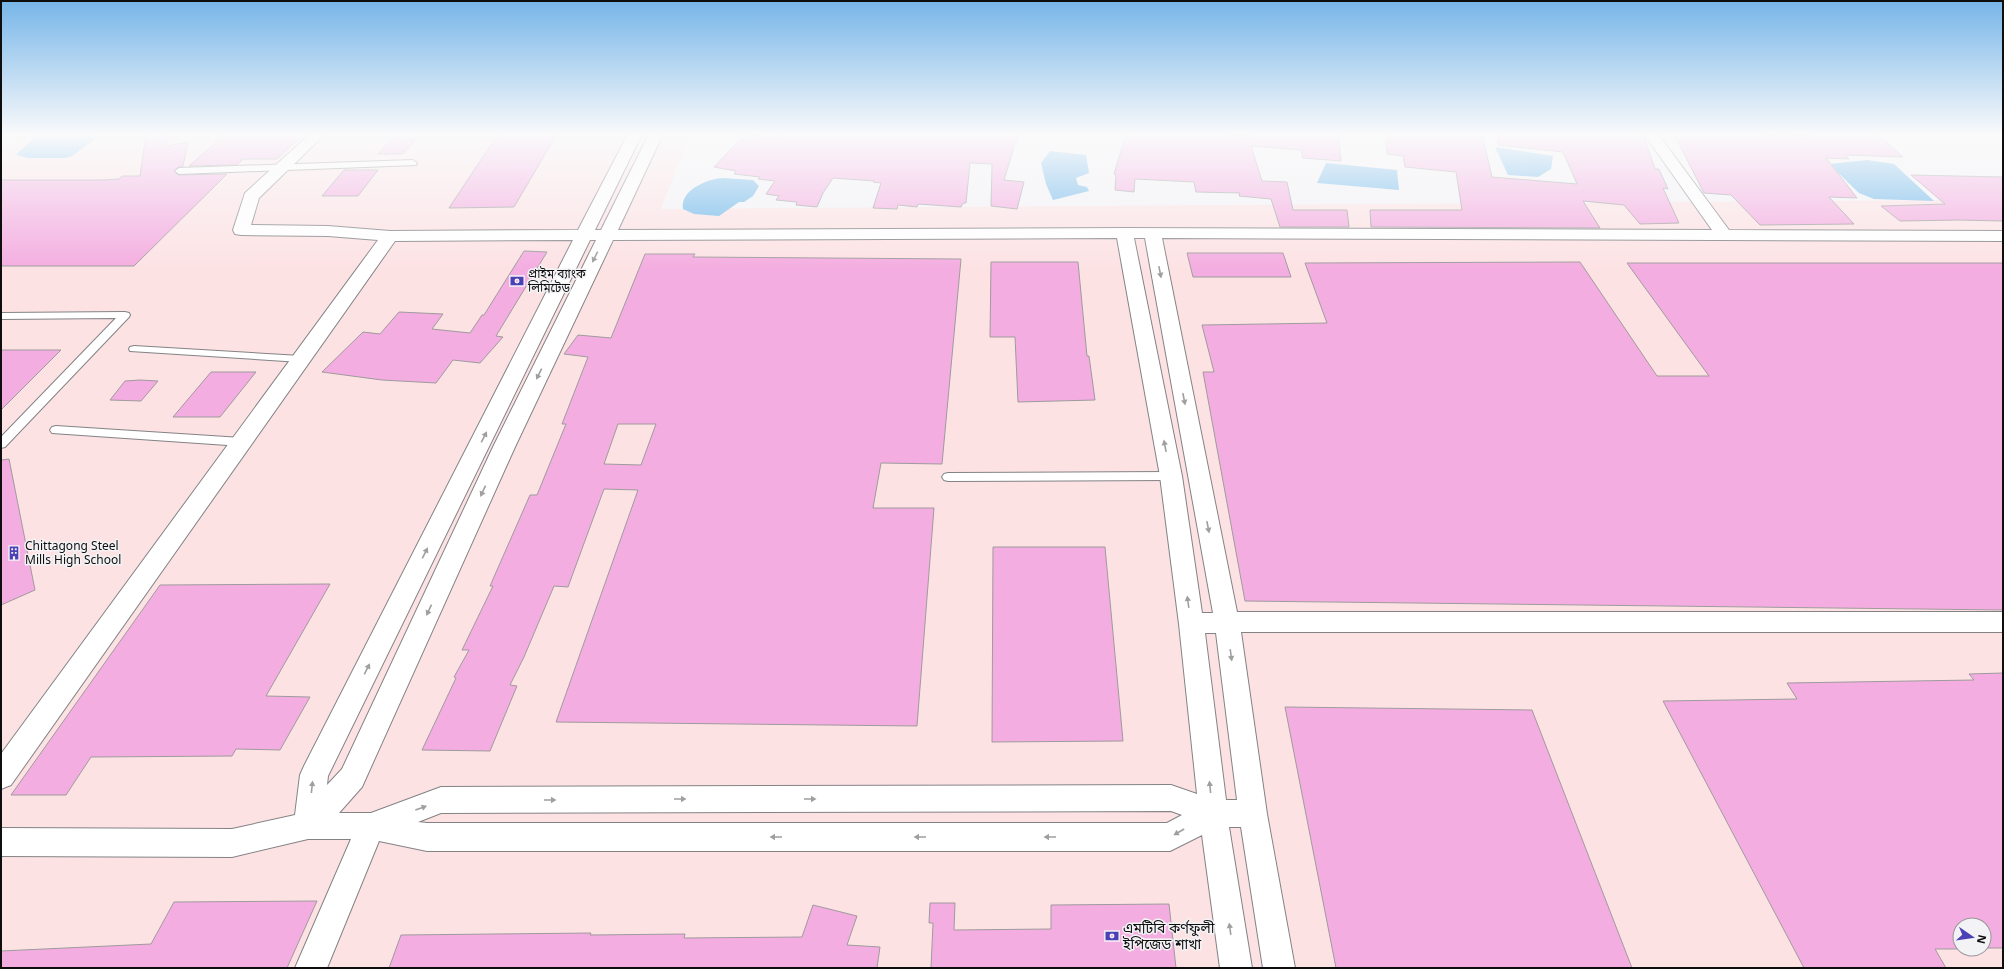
<svg xmlns="http://www.w3.org/2000/svg" width="2004" height="969" viewBox="0 0 2004 969" font-family="Georgia,'Noto Sans Bengali',serif">
  <style>
    .industrial { fill: #fde2e4; fill-rule: evenodd }
    .water { fill: #6bb6e9 }
    .building { fill: #f4ade0; stroke: #9e9b9d; fill-rule: evenodd }
    .lines { fill: none; stroke-linecap: round; stroke-linejoin: round }
    .lane-casing { stroke: #838386; stroke-width: 2 }
    .street-casing { stroke: #838386; stroke-width: 2 }
    .lane { fill: #fff; fill-rule: evenodd }
    .street { fill: #fff; fill-rule: evenodd }
    .oneway { fill: #9f9f9f }
    .labels { text-anchor: middle; stroke-width: 3; stroke-linejoin: round; paint-order: stroke }
    .poi-label { font-size: 12px; fill: #0e0e0f; stroke: #f3f3f6; text-anchor: start }
    .near-poi-label { font-size: 14px; fill: #0e0e0f; stroke: #f3f3f6; text-anchor: start }
  </style>
  <rect width="100%" height="100%" fill="#f3f3f6"/>
  <path class="industrial" d="M24,134H690L661,209L1958,200L2003,206V968H1V150ZM1960,925H1984V949H1960Z"/>
  <g class="water">
    <path d="M42,134H89L98,137L72,156L66,158H28L16,155L33,138Z"/>
    <path d="M1495,147L1553,156L1551,169L1538,177L1508,175Z"/>
    <path d="M1050,151L1086,155L1089,173L1076,178L1078,185L1087,187L1089,191L1053,200L1046,184L1041,163Z"/>
    <path d="M1867,160L1894,164L1934,201L1874,199L1859,193L1829,164Z"/>
    <path d="M1326,163L1397,170L1399,190L1317,183Z"/>
    <path d="M723,178L753,180L759,186L753,196L744,202H739L719,216L694,214L683,209C680,190 707,179 723,178Z"/>
  </g>
  <g class="building">
    <path d="M146,134H167L166,146L188,142L183,166L178,167L174,171L178,175L227,174L134,266H1V180H103L119,179L122,176H140Z"/>
    <path d="M226,134H304L277,159H243L237,165L189,166Z"/>
    <path d="M396,134H420L403,154H378Z"/>
    <path d="M498,134H557L514,207L449,208Z"/>
    <path d="M745,134L776,138L779,134H1018L1004,180L1024,182L1017,209L991,206L992,164L970,163L966,203H963L961,207L918,204L917,207L898,205L897,209L873,208L881,183L873,182L874,181L833,178L823,193L817,207L796,205L797,202L776,200L779,196L766,194L775,181L758,179L760,177L734,174L736,171L714,167Z"/>
    <path d="M1126,134H1221L1248,136L1249,139V134H1338L1341,161L1303,158L1301,150L1251,146L1262,181L1287,182L1293,210H1347L1349,227H1280L1271,199L1239,196L1240,193L1196,192L1194,182L1135,179L1134,192L1115,190L1116,175L1114,174Z"/>
    <path d="M1389,134H1482L1492,177L1577,184L1563,152L1498,145V134H1643L1655,169H1659L1668,189L1663,188L1679,223L1640,224L1624,205L1583,201L1600,228L1371,227L1370,210H1462L1456,172L1405,167L1403,156L1387,154L1386,139H1390Z"/>
    <path d="M1674,134H1745L1784,136L1783,135L1810,136L1808,134H1878L1903,157L1845,155L1849,159L1826,158L1857,198L1829,197L1854,224L1760,225L1731,195L1704,193Z"/>
    <path d="M344,170H378L358,196H322Z"/>
    <path d="M1911,175L2003,177V221L1959,220L1900,221L1881,206L1945,204Z"/>
    <path d="M524,251L547,252L496,336L503,337L480,363L453,360L436,383L382,380L322,372L363,332L380,334L399,312L443,314L432,329L470,333L482,315H484Z"/>
    <path d="M1187,253H1283L1291,277H1193Z"/>
    <path d="M645,254H695L693,257L961,259L942,464L881,463L873,508H934L917,726L556,722L638,490L604,489L568,587L554,586L524,657L510,685L517,686L490,751L422,750L456,678L454,677L469,650H462L493,586H490L530,495H537L566,424H562L588,357L564,354L578,335L611,338ZM618,424H656L641,465L604,464Z"/>
    <path d="M991,262H1078L1087,356H1089L1095,400L1018,402L1015,337H990Z"/>
    <path d="M1580,262L1657,376H1709L1627,263H2003V610L1245,601L1203,372H1214L1202,325L1327,323L1305,263Z"/>
    <path d="M1,350H61L1,410Z"/>
    <path d="M211,372H256L220,417H173Z"/>
    <path d="M125,381L140,380L158,381L141,401L110,400Z"/>
    <path d="M9,459L35,590L1,605V460Z"/>
    <path d="M993,547H1105L1123,741L992,742Z"/>
    <path d="M330,584L266,696L310,697L280,750L236,749L232,756L91,757L66,795H11L160,585Z"/>
    <path d="M2003,673V948H1984V925H1960V949H1935L1946,968H1804L1663,701L1797,699L1787,683L1974,680L1969,674Z"/>
    <path d="M1285,707L1532,710L1632,968H1336Z"/>
    <path d="M317,901L287,968H1V951L151,944L174,902Z"/>
    <path d="M930,903H955L954,930L1051,929V905L1169,904L1176,968H931L933,923H929Z"/>
    <path d="M813,905L857,916L847,945L880,947L877,968H389L401,935L591,933L590,935L685,934L684,938L802,937Z"/>
  </g>
  <g class="lines">
    <g class="lane-casing">
      <g id="lane">
        <path d="M413,160L417,163L416,165L179,174L175,171L179,168Z"/>
        <path d="M125,312L129,313L130,315L129,317L5,447L1,448V437L116,318L1,319V313Z"/>
        <path d="M134,346L301,356L306,359L301,362L130,351L129,349L130,347Z"/>
        <path d="M56,426L242,438L248,442L242,446L52,433L50,430L52,427Z"/>
        <path d="M1171,472L1175,473L1177,476L1175,479L1171,480L948,481L944,480L942,477L944,474L948,473Z"/>
      </g>
    </g>
    <g class="street-casing">
      <path id="street" d="M310,134H325L259,198L251,225L328,226L390,231L578,230L628,134H642L595,230H601L649,134H663L618,230L1125,228L1712,230L1644,134H1658L1729,230L2003,231V241L1162,238L1237,612H2003V632H1241L1267,814L1295,968H1263L1241,827H1229L1252,968H1220L1202,835L1170,851H427L379,841L327,968H295L351,839H308L232,857L1,856V828L232,829L295,815L300,775L304,766L573,240L395,241L11,785L1,789V754L378,240L328,236L241,235L235,234L233,230L245,193ZM1117,238L1160,476L1179,624L1197,794L1171,785L441,787L371,813H339L362,787L515,447L613,240ZM1134,238H1145L1213,613H1202L1182,476ZM590,240H596L493,447L342,769L327,785L328,776ZM1205,633H1216L1237,800H1226ZM1171,811L1182,815L1167,823H427L418,822L441,813Z"/>
    </g>
    <use href="#lane" class="lane"/>
    <use href="#street" class="street"/>
  </g>
  <defs><path id="oneway-solid" d="M-6-.8H1V-3.2L6.5 0L1 3.2V.8H-6Z"/></defs>
  <g class="oneway">
    <use href="#oneway-solid" transform="translate(595 257) rotate(116)"/>
    <use href="#oneway-solid" transform="translate(1160 272) rotate(79)"/>
    <use href="#oneway-solid" transform="translate(539 374) rotate(116)"/>
    <use href="#oneway-solid" transform="translate(1184 399) rotate(79)"/>
    <use href="#oneway-solid" transform="translate(484 437) rotate(-63)"/>
    <use href="#oneway-solid" transform="translate(1165 446) rotate(-101)"/>
    <use href="#oneway-solid" transform="translate(483 491) rotate(115)"/>
    <use href="#oneway-solid" transform="translate(1208 527) rotate(79)"/>
    <use href="#oneway-solid" transform="translate(425 553) rotate(-63)"/>
    <use href="#oneway-solid" transform="translate(1188 602) rotate(-98)"/>
    <use href="#oneway-solid" transform="translate(429 610) rotate(115)"/>
    <use href="#oneway-solid" transform="translate(1231 655) rotate(82)"/>
    <use href="#oneway-solid" transform="translate(367 669) rotate(-63)"/>
    <use href="#oneway-solid" transform="translate(312 787) rotate(-84)"/>
    <use href="#oneway-solid" transform="translate(1210 787) rotate(-96)"/>
    <use href="#oneway-solid" transform="translate(680 799)"/>
    <use href="#oneway-solid" transform="translate(810 799)"/>
    <use href="#oneway-solid" transform="translate(550 800)"/>
    <use href="#oneway-solid" transform="translate(421 808) rotate(-20)"/>
    <use href="#oneway-solid" transform="translate(1179 832) rotate(150)"/>
    <use href="#oneway-solid" transform="translate(776 837) rotate(-180)"/>
    <use href="#oneway-solid" transform="translate(920 837) rotate(-180)"/>
    <use href="#oneway-solid" transform="translate(1050 837) rotate(-180)"/>
    <use href="#oneway-solid" transform="translate(1230 929) rotate(-98)"/>
  </g>
  <linearGradient id="sky" x2="0" y2="1"><stop stop-color="#76b5e8"/><stop offset="0.5" stop-color="#fafafb"/><stop offset="1" stop-color="#fafafb" stop-opacity="0"/></linearGradient>
  <rect width="2004" height="269" fill="url(#sky)"/>
  <defs>
    <g id="bank-bare" transform="scale(1.08)"><path d="M-6-4H6V4H-6ZM0-2.3a2.3 2.3 0 1 0 0 4.6a2.3 2.3 0 1 0 0-4.6Z" fill="#4b41b7" stroke="#f3f3f6" stroke-width="2.5" paint-order="stroke"/></g>
    <g id="building-bare" transform="scale(1.08)"><path d="M-4-6H4V6H1V3H-1V6H-4ZM-2.5-4.3h1.7v1.8h-1.7ZM.8-4.3h1.7v1.8H.8ZM-2.5-1h1.7V.8h-1.7ZM.8-1h1.7V.8H.8Z" fill="#4b41b7" stroke="#f3f3f6" stroke-width="2.5" paint-order="stroke"/></g>
  </defs>
  <g fill-rule="evenodd">
    <use href="#bank-bare" x="517" y="281"/>
    <use href="#building-bare" x="14" y="553"/>
    <use href="#bank-bare" x="1112" y="936"/>
  </g>
  <g class="labels">
    <g class="poi-label">
      <text x="528" y="278">প্রাইম ব্যাংক<tspan x="528" dy="14">লিমিটেড</tspan></text>
      <text x="25" y="550">Chittagong Steel<tspan x="25" dy="14">Mills High School</tspan></text>
    </g>
    <g class="near-poi-label">
      <text x="1123" y="933">এমটিবি কর্ণফুলী<tspan x="1123" dy="16">ইপিজেড শাখা</tspan></text>
    </g>
  </g>
  <rect width="2004" height="969" fill="none" stroke="#0e0e0f" stroke-width="4"/>
  <g transform="translate(1972 937) rotate(103)"><circle r="19" fill="#f3f3f6" stroke="#97979a"/>
  <path d="M0-3L7 15L0 10L-7 15Z" fill="#4b41b7"/>
  <text y="-6" font-size="11" font-weight="bold" text-anchor="middle" fill="#0e0e0f">N</text>
  </g>
</svg>
